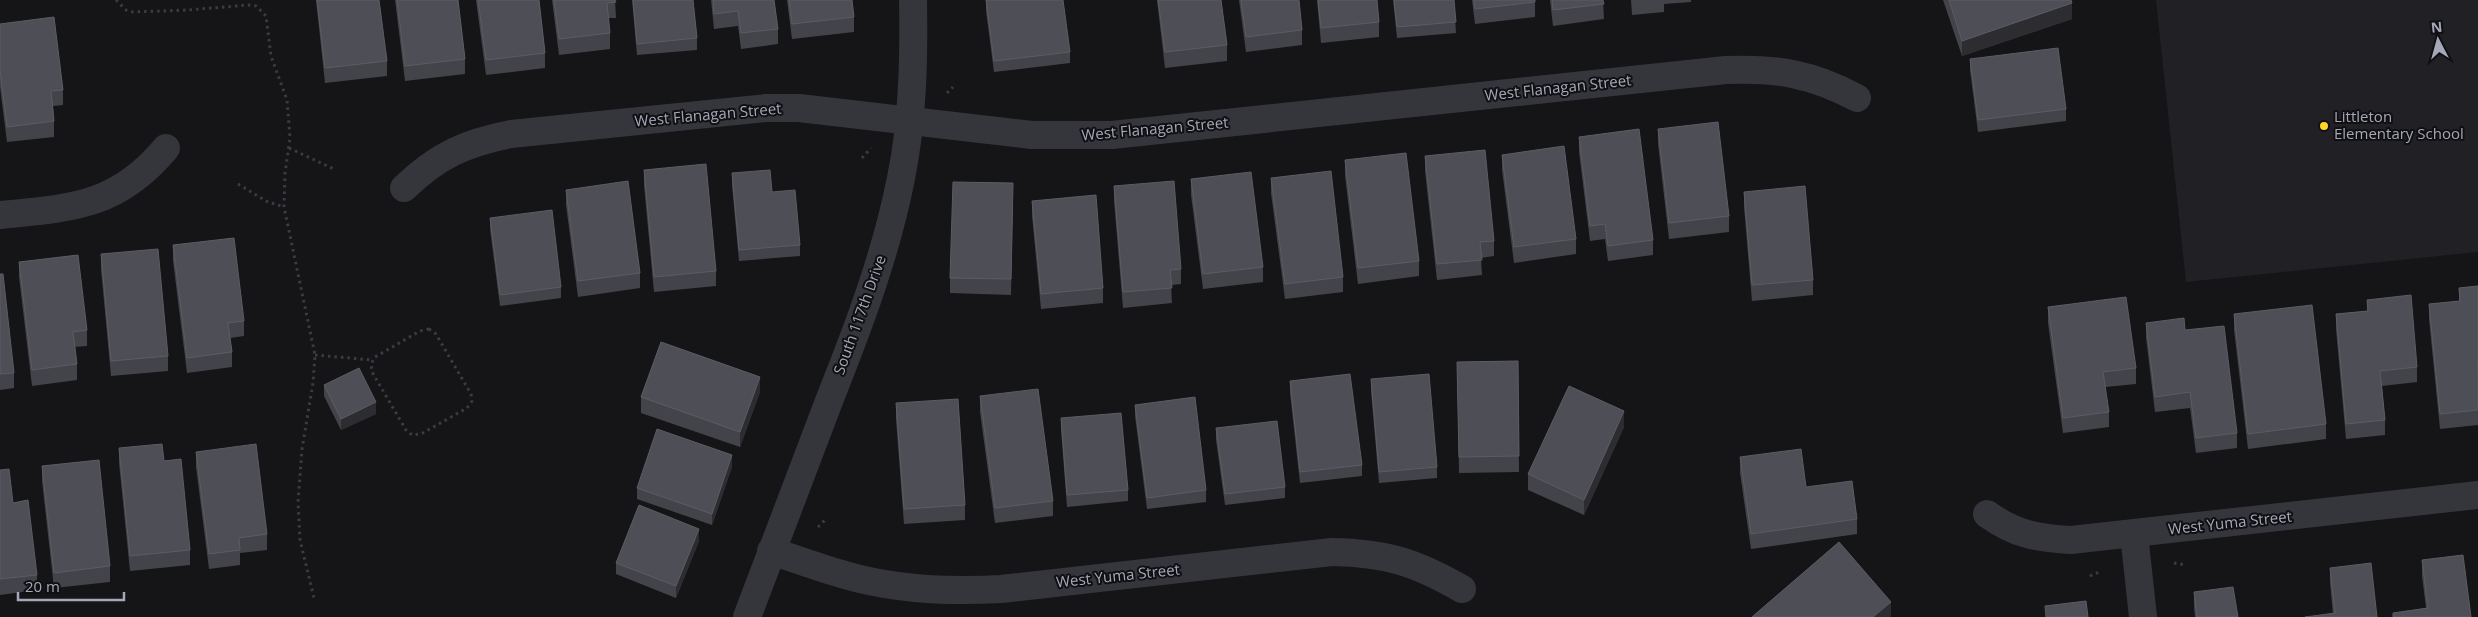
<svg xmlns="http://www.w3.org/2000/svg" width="2478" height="617" viewBox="0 0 2478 617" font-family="'Open Sans',sans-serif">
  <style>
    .built { fill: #212024 }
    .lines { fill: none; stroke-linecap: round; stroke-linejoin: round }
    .path { stroke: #3b3c43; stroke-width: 3; stroke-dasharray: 2.5 4; stroke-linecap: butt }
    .minor { stroke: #35353c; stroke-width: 28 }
    .wall { fill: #43444a }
    .shaded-wall { fill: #2c2c31 }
    .building { fill: #4e4e56; stroke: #5c5c65 }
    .poi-dot { fill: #ffd624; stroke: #100f12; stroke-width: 2 }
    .labels { text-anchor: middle; stroke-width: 4; stroke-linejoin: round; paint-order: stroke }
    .street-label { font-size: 15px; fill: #a5a8b8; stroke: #100f12 }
    .poi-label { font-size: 15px; fill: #a5a8b8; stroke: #100f12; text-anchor: start }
  </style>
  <rect width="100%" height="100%" fill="#151417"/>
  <path class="built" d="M2156,0H2478V252L2186,282Z"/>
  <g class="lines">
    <g class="path">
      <path d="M116,0L126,10L133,12L188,10L248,5L256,6L266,16L271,56L287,100L290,138L285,173L284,207L315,355L313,383L302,449L298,502L300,540L314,598"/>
      <path d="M947,93L953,87"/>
      <path d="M289,148L334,169"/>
      <path d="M862,158L871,148"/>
      <path d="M238,184L266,201L284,207"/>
      <path d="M429,329L436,334L471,394L472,401L467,408L421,434L412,435L406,430L372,372L371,364L375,357L420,331Z"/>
      <path d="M315,355L372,360"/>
      <path d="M818,527L825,520"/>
      <path d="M2174,563L2186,565"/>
      <path d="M2090,576L2101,571"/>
    </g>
    <g class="minor">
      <path d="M404,188C438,155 466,143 511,134L766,108H799L1032,135H1112L1726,70C1777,68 1812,74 1857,98"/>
      <path d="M0,215C71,208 117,207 166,148"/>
      <path d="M1987,514C2015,534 2036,538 2071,540L2478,495"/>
      <path d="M2134,534L2143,617"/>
      <path d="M771,551C796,559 820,568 845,575C896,590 949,592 1001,589L1332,552C1386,553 1415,562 1462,589"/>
      <path d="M747,617C774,545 802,473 829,401C858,328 886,255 901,178C913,119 914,59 913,0"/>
    </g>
  </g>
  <g class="wall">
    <path d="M316,0H379L387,61V76L325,83Z"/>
    <path d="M395,0H458L465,59V74L405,81Z"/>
    <path d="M476,0H539L545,53V68L486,75Z"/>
    <path d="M552,0H615L616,18H608L610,33V49L559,55Z"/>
    <path d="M632,0H693L697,38V50L637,55Z"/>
    <path d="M711,0H774L778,29V44L741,49L738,26L714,29Z"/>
    <path d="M787,0H852L854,17V32L792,39Z"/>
    <path d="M986,0L1070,52V63L994,72L986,11Z"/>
    <path d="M1157,0H1221L1227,45V61L1165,68Z"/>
    <path d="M1239,0H1299L1302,30V45L1246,52Z"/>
    <path d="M1317,0H1377L1379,22V37L1321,43Z"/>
    <path d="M1393,0H1454L1456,33L1397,38Z"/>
    <path d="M1472,0H1535V17L1475,24Z"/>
    <path d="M1550,0H1603L1604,19L1553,26Z"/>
    <path d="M1631,0H1691V2L1664,4V12L1632,15Z"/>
    <path d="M1943,0H2071L2072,19L1962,56Z"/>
    <path d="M0,24L63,90V105L53,106L54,121V137L7,142L0,87Z"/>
    <path d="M1970,59L2066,109V121L1978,132L1970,70Z"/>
    <path d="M1658,129L1729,216V232L1669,239L1658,144Z"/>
    <path d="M1579,137L1653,240V255L1608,261L1605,239L1590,241L1579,152Z"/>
    <path d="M1502,155L1576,239V254L1514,263L1502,170Z"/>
    <path d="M1425,156L1494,241V256L1481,258L1482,275L1437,280L1425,171Z"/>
    <path d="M1345,160L1419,261V276L1358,284L1345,176Z"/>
    <path d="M644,170L716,271V286L654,292L644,185Z"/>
    <path d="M732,173L800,245V256L739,261L732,185Z"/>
    <path d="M1271,178L1343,277V292L1285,299L1271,193Z"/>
    <path d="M1191,179L1263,267V282L1203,289L1191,195Z"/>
    <path d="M1114,186L1181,269V284L1171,285L1172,303L1123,308L1114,201Z"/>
    <path d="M566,190L640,273V288L578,297L566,205Z"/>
    <path d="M1744,192L1813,280V295L1752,301L1744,207Z"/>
    <path d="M1013,199L1011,295L950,293V278Z"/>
    <path d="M1032,201L1103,288V303L1041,309L1032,216Z"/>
    <path d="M490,218L561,287V298L500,306L490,229Z"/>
    <path d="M173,245L244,321V336L230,338L232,352V367L187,373L173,261Z"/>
    <path d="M101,254L168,356V371L111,376L101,269Z"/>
    <path d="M19,262L87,330V346L74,347L77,364V380L32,386L19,277Z"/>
    <path d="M0,274L14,373V388L0,390Z"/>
    <path d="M2478,286V425L2440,429L2429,319V304L2459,301V288Z"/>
    <path d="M2367,300L2417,367V382L2382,386L2385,420V435L2346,439L2336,329V314L2367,311Z"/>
    <path d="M2048,307L2136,368V384L2105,387L2109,412V427L2063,433L2048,323Z"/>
    <path d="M2234,314L2326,424V439L2248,449L2234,330Z"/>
    <path d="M2146,323L2185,330L2237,433V448L2196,453L2190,408L2155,412L2146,338Z"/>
    <path d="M1518,361L1519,472L1459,473L1457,362Z"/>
    <path d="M1371,379L1437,467V478L1379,483L1371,391Z"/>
    <path d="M1290,381L1362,465V476L1300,483L1290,393Z"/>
    <path d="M324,385L376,414L341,430L324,396Z"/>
    <path d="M760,392L740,447L641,413V397Z"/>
    <path d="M980,396L1053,501V516L995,523L980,412Z"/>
    <path d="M896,403L965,505V520L904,524L896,419Z"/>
    <path d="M1135,405L1206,490V502L1147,509L1135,416Z"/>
    <path d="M1061,418L1128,490V501L1067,507L1061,429Z"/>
    <path d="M1624,427L1584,515L1528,490V474Z"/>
    <path d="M1216,428L1285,487V498L1225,505L1216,440Z"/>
    <path d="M119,448L164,461L190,550V565L130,571L119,463Z"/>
    <path d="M196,452L267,534V550L240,553V565L209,569L196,467Z"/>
    <path d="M1740,457L1857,519V534L1751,549L1740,473Z"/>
    <path d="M42,466L110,566V582L54,588L42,481Z"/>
    <path d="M732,467L712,525L637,499V488Z"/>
    <path d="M0,470L13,503L37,575V590L0,595Z"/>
    <path d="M699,541L676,598L616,574V563Z"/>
    <path d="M2422,560L2471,617H2393V613L2426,608L2422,576Z"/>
    <path d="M2330,568L2377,617L2333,614L2330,583Z"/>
    <path d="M2194,592L2238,617H2195L2194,607Z"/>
  </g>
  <g class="shaded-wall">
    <path d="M2072,3V19L1962,56V41Z"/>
    <path d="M760,377V392L740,447V432Z"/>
    <path d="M376,402V414L341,430V419Z"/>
    <path d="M1624,411V427L1584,515V500Z"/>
    <path d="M732,455V467L712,525V514Z"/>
    <path d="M699,529V541L676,598V586Z"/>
    <path d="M1891,602V617H1873Z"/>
  </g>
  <g class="building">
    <path d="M317,0H379L387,61L325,68Z"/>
    <path d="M397,0H458L465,59L405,66Z"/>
    <path d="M478,0H539L545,53L486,60Z"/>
    <path d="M554,0H615L616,2L607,3L610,33L559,39Z"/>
    <path d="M633,0H693L697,38L637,44Z"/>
    <path d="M713,0H774L778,29L741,33L738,11L714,14Z"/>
    <path d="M789,0H852L854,17L792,24Z"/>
    <path d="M986,0H1063L1070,52L994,61Z"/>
    <path d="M1158,0H1221L1227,45L1165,52Z"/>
    <path d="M1241,0H1299L1302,30L1246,37Z"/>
    <path d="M1318,0H1377L1379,22L1321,28Z"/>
    <path d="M1394,0H1454L1456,22L1397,27Z"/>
    <path d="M1474,0H1535V2L1475,9Z"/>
    <path d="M1552,0H1603L1604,4L1553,10Z"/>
    <path d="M1949,0H2071L2072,3L1962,41Z"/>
    <path d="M54,17L63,90L51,91L54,121L7,127L0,71V24Z"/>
    <path d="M2058,48L2066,109L1978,120L1970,59Z"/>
    <path d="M1718,122L1729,216L1669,223L1658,129Z"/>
    <path d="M1639,129L1653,240L1608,246L1605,224L1590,226L1579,137Z"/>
    <path d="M1564,146L1576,239L1514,247L1502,155Z"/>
    <path d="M1485,150L1494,241L1480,242L1482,260L1437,264L1425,156Z"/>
    <path d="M1406,153L1419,261L1358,268L1345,160Z"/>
    <path d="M706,164L716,271L654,277L644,170Z"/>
    <path d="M770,170L772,192L795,190L800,245L739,250L732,173Z"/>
    <path d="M1331,171L1343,277L1285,284L1271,178Z"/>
    <path d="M1251,172L1263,267L1203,274L1191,179Z"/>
    <path d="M628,181L640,273L578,281L566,190Z"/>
    <path d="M1174,181L1181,269L1170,270L1172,288L1123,292L1114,186Z"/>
    <path d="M953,182L1013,183L1011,279L950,278Z"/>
    <path d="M1805,186L1813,280L1752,285L1744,192Z"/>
    <path d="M1096,195L1103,288L1041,294L1032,201Z"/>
    <path d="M552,210L561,287L500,295L490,218Z"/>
    <path d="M234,238L244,321L228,323L232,352L187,358L173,245Z"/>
    <path d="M158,249L168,356L111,361L101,254Z"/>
    <path d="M78,255L87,330L73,332L77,364L32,370L19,262Z"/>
    <path d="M0,274H3L14,373L0,374Z"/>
    <path d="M2478,286V361L2477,362L2478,373V410L2440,414L2429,304L2460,301L2459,288Z"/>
    <path d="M2411,295L2417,367L2380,371L2385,420L2346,424L2336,314L2368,311L2367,300Z"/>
    <path d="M2126,297L2136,368L2103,372L2109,412L2063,418L2048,307Z"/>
    <path d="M2312,305L2326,424L2248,434L2234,314Z"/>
    <path d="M2184,318L2185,330L2224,326L2237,433L2196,438L2190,392L2155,397L2146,323Z"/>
    <path d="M661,342L760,377L740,432L641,397Z"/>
    <path d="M1518,361L1519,456L1459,457L1457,362Z"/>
    <path d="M359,368L376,402L341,419L324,385Z"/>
    <path d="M1350,374L1362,465L1300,472L1290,381Z"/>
    <path d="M1429,374L1437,467L1379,472L1371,379Z"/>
    <path d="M1569,386L1624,411L1584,500L1528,474Z"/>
    <path d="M1038,389L1053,501L995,508L980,396Z"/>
    <path d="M1195,397L1206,490L1147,498L1135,405Z"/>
    <path d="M958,399L965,505L904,509L896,403Z"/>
    <path d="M1121,413L1128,490L1067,495L1061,418Z"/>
    <path d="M1277,421L1285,487L1225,494L1216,428Z"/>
    <path d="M657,429L732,455L712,514L637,488Z"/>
    <path d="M162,444L164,461L181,459L190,550L130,556L119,448Z"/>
    <path d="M256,444L267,534L239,538L240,550L209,554L196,452Z"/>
    <path d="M1801,449L1806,487L1852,481L1857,519L1751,534L1740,457Z"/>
    <path d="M99,460L110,566L54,573L42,466Z"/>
    <path d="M9,469L13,503L28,500L37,575L0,579V470Z"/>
    <path d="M639,505L699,529L676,586L616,563Z"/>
    <path d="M1839,542L1891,602L1873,617H1752Z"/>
    <path d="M2463,555L2471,617H2393V613L2428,608L2422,560Z"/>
    <path d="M2371,563L2377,617H2305L2335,613L2330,568Z"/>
    <path d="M2233,587L2238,617H2197L2194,592Z"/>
    <path d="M2086,601L2088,617H2046L2045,606Z"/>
  </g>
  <circle class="poi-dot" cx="2324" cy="126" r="5"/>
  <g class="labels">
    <g class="street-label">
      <text transform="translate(1558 88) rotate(-6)" y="5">West Flanagan Street</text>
      <text transform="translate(708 115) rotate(-5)" y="5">West Flanagan Street</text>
      <text transform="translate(1155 129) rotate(-5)" y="5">West Flanagan Street</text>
      <text transform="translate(860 315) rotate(-70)" y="5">South 117th Drive</text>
      <text transform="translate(2230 523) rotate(-6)" y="5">West Yuma Street</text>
      <text transform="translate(1118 576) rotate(-6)" y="5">West Yuma Street</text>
    </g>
    <g class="poi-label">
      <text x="2334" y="122">Littleton<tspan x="2334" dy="17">Elementary School</tspan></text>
    </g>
  </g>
  <g transform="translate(2438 40) rotate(354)" stroke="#100f12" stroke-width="4" paint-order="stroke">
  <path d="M0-4L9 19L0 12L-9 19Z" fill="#a5a8b8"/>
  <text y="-8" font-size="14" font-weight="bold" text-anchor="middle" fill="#a5a8b8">N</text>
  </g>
  <path d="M18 592v8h106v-8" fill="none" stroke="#a5a8b8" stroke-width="2.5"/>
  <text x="25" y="592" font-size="15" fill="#a5a8b8" stroke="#100f12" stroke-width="4" paint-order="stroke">20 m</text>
</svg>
